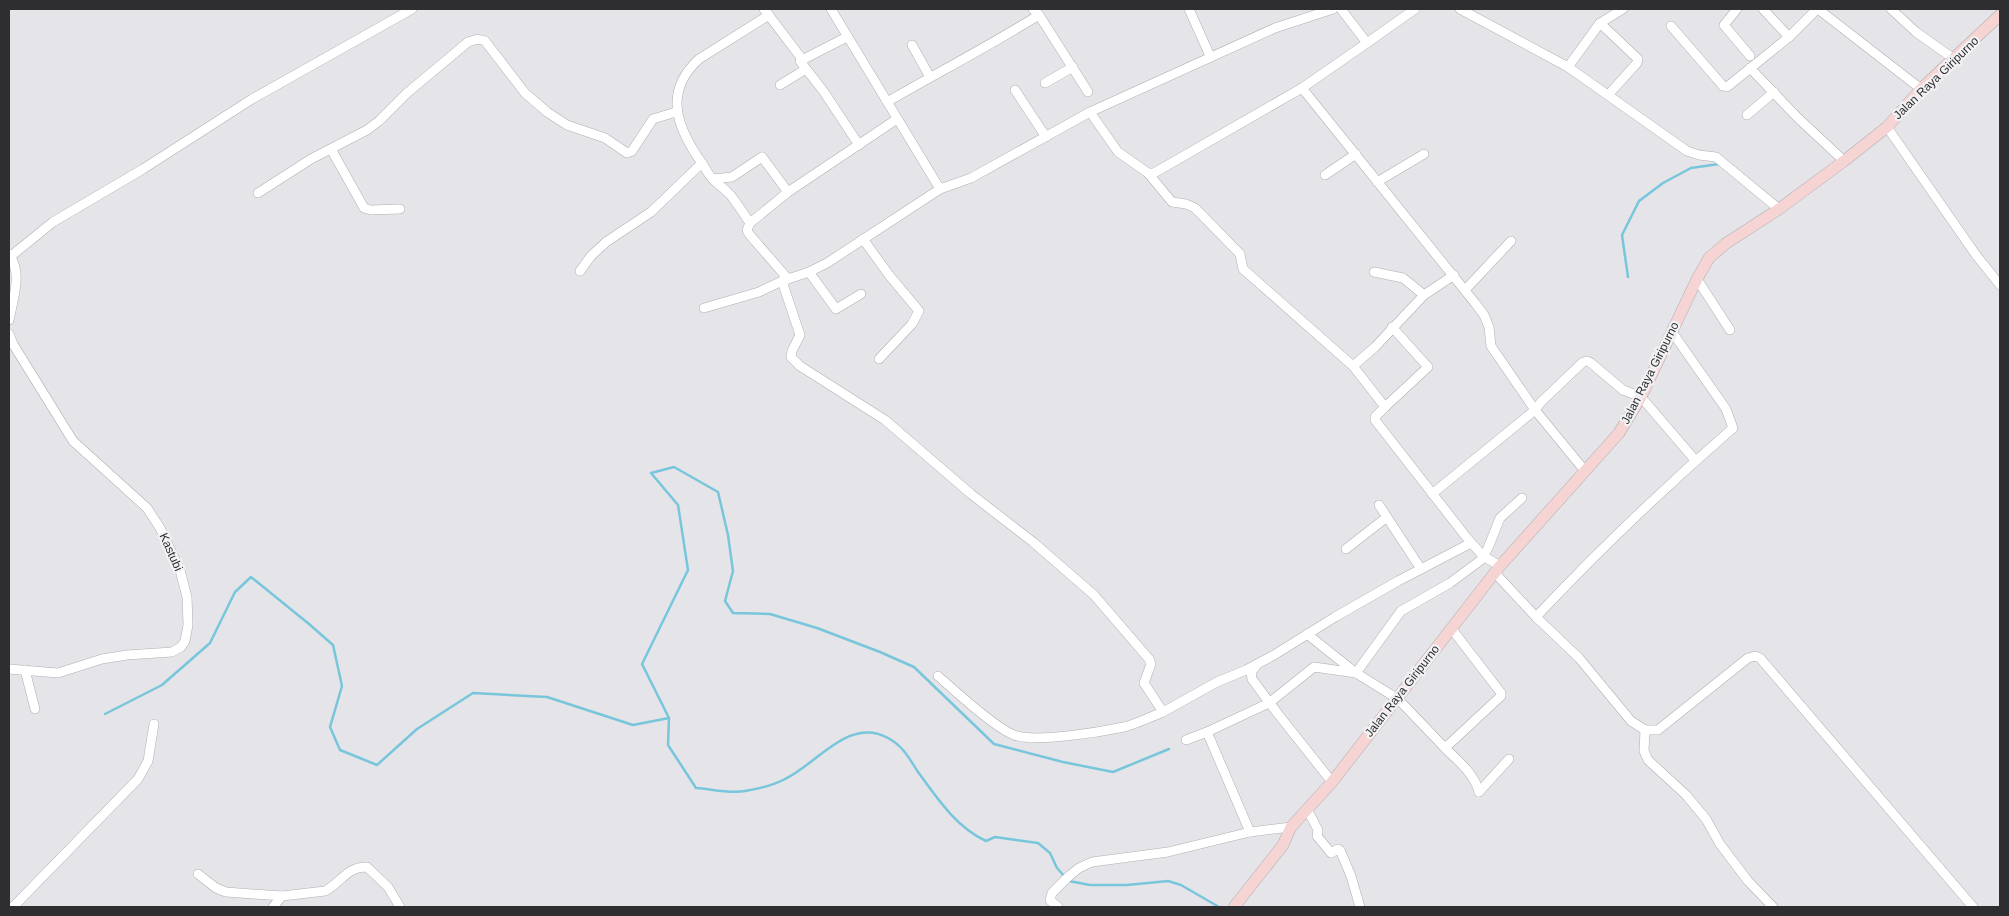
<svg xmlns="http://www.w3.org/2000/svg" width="2009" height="916" viewBox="0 0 2009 916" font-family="Arial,sans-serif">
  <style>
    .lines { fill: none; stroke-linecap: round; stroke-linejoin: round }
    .stream { stroke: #77c6dc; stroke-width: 2.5 }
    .street-casing { stroke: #afafb2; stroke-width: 10 }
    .secondary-casing { stroke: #afafb2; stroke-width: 12 }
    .street { stroke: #fff; stroke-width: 9 }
    .secondary { stroke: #f7d4d4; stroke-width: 11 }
    .labels { text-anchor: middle; stroke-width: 4.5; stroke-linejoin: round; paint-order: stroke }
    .street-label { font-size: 12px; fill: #2e2e30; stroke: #f2f2f5 }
  </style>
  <rect width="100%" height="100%" fill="#e5e4e8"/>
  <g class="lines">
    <g class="stream">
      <path d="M1628,277L1622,235L1639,201L1663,183L1691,168L1719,164"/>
      <path d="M105,714L162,685L210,643L235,592L251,577L309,624L333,645L342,686L330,727L340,750L377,765L417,729L473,693L547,697L633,725L669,718L642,664L688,570L678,505L651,473L674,467L718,492L728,535L733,571L725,601L733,613L770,614L817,628L880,652L914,667L994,744L1063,762L1113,772L1169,749"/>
      <path d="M669,718L668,745L696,788C711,789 730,794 745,791C757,789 774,785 785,779C817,764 849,716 888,738C903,746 909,758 918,772C937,798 956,827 986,841L995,837L1038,843L1050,853L1057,868L1065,877"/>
      <path d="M1069,881L1090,885H1127L1168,881L1181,885L1219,907"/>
    </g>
    <g class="street-casing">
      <g id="street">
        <path d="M764,9L802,59"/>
        <path d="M831,9L940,189L971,178L1090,112"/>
        <path d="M1033,9L1039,15L1088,92"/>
        <path d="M1189,9L1210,56"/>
        <path d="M1333,9L1275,28L1090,112L1118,152L1148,173H1154L1302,88L1367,43"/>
        <path d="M1341,9L1367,43L1415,9"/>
        <path d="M1460,9L1568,67L1687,151L1699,155L1716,157L1779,209"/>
        <path d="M1737,9L1724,25L1750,56"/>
        <path d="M1818,9L1921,89"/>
        <path d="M1891,9L1916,32L1954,59"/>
        <path d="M1600,23L1638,59L1637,63L1609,94"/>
        <path d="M1671,26L1723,86L1727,87L1789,37L1763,9"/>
        <path d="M847,37L800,61L824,92L859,145"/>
        <path d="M1789,37L1817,9"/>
        <path d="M912,45L930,77"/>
        <path d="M1568,67L1600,23L1623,9"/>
        <path d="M1750,68L1798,118L1844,161"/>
        <path d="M1045,83L1073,67"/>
        <path d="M780,85L806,69"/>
        <path d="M1302,88L1475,303L1484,315L1489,327L1491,346L1535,410L1585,471"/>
        <path d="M1015,90L1046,137"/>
        <path d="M887,102C937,73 989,46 1039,15"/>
        <path d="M1747,115L1774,92"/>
        <path d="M1887,127L1976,255L2000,285"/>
        <path d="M331,149L364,208L371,210L400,209"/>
        <path d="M1148,173L1172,202L1186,204L1195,208L1240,254L1243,269L1353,366L1375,347L1424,295L1454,275"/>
        <path d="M1325,175L1356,154"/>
        <path d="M713,179L732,177L762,157L788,192"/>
        <path d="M1377,182L1424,154"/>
        <path d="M940,189L827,263L809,272L782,281L800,335L792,351L791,357L800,366L885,420L971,494L1033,542L1094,595L1149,659L1151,664L1144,683L1163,712L1217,682L1246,670L1274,655L1335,617L1398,581L1471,543"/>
        <path d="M258,193L311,159L367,130L379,121L407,93L468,42C474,40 478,38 485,41L525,93L547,112L567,125L605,138L627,153L632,151L653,119L676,112"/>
        <path d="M750,223C744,214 738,205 732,197C727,190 718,185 712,178C707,173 704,165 699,159C676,125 664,91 699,59L769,15"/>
        <path d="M863,239L889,275L919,311L912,324L879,359"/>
        <path d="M9,254C23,273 13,299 9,320"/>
        <path d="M11,256L53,222L143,169L252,99L412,9"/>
        <path d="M580,271L591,256L606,242L651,212L702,163"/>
        <path d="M809,272L836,309L861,294"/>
        <path d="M1374,272L1403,278L1424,295"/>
        <path d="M788,279L749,234L747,230L750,223L788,192L897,119"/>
        <path d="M1697,279L1730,330"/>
        <path d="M1465,290L1511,241"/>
        <path d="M704,308L759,292L782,281"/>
        <path d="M9,334L13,344L73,441L147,508L160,528L180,570L187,597L188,625L185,641L181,647L172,652L127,655L102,659L58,673L9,669"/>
        <path d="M1353,366L1385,407L1375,417V420L1467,538L1483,556L1500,566"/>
        <path d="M1385,407L1428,367L1392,327"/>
        <path d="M1432,494L1535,410L1541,402L1583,362L1587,361L1591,363L1623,390L1641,397L1695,460"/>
        <path d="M1379,505L1421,569"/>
        <path d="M1346,549L1387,517"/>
        <path d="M1495,573L1536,617L1579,658L1631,721L1645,730H1658L1748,658L1755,656L1760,658L1973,907"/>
        <path d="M1536,617C1598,551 1664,488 1733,428L1726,409L1672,332"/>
        <path d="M1307,634L1356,673L1398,699L1445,748L1501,696V693L1451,628"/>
        <path d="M1256,666L1251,672L1252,679L1278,714L1332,782"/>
        <path d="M25,670L35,709"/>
        <path d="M938,676C955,691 995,728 1014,735C1035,743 1100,732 1124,727C1137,724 1150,717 1163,712"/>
        <path d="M1645,730L1644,751L1648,760L1686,795L1706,819L1720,844L1748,881L1773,907"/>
        <path d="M1186,740L1207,732"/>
        <path d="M1445,748C1458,761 1474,773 1479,792"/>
        <path d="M1479,792L1509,759"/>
        <path d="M1307,809L1318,830L1317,836L1331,853L1338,849L1340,850L1351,876L1360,907"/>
        <path d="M1250,832L1207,732L1269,703L1314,667L1356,673L1401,611L1450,583L1481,560L1488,548L1500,518L1522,498"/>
        <path d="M198,874L216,888L226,892L282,896L273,907"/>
        <path d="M282,896L325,891C342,882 346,867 367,867L388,887L400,907"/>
        <path d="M13,907L138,779L148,761L154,724"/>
        <path d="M1058,907L1050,900L1052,893L1069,876L1079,868L1092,862L1168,852L1250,832L1291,827"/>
      </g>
    </g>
    <g class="secondary-casing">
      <path id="secondary" d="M1234,907L1283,845L1291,827L1332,782L1500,566L1619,433L1641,397L1697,279L1709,258L1725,244L1779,209L1844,161L1887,127L1921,89L2000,15"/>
    </g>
    <use href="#street" class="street"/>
    <use href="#secondary" class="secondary"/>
  </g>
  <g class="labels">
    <g class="street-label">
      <text transform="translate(1936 78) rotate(-44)" y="4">Jalan Raya Giripurno</text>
      <text transform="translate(1650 373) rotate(-63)" y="4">Jalan Raya Giripurno</text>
      <text transform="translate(171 552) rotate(66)" y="4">Kastubi</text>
      <text transform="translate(1402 691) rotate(-52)" y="4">Jalan Raya Giripurno</text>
    </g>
  </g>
  <rect width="2009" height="916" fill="none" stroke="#2e2e30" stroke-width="20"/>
</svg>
